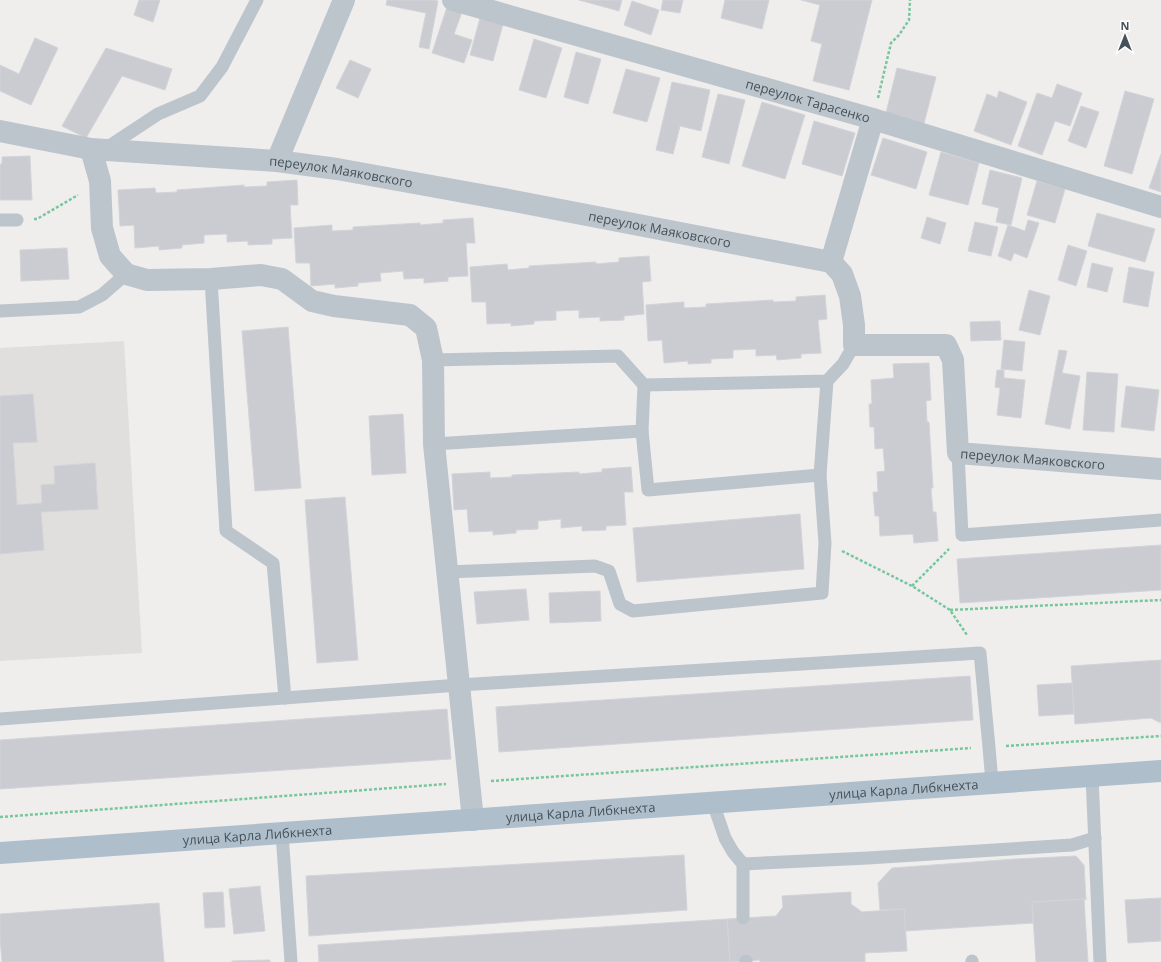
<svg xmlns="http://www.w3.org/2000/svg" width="1161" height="962" viewBox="0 0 1161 962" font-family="'Open Sans',sans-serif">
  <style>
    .education { fill: #e1dede }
    .building { fill: #caccd2; stroke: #d1d4d8 }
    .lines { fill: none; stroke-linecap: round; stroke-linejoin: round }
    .path { stroke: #76c89c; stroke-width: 2.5; stroke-dasharray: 3 2; stroke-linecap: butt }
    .lane { stroke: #bcc5cc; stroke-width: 13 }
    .street { stroke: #bcc5cc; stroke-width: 22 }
    .primary { stroke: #aebecb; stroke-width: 22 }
    .labels { text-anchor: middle; stroke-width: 3.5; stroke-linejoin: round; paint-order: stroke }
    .street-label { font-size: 13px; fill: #465159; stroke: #fff }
  </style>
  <rect width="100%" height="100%" fill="#f0eded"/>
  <path class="education" d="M124,341L142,653L0,661V348Z"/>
  <g class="building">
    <path d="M139,0H160L153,22L134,15Z"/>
    <path d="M387,0H433L438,1L429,49L419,47L426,13L386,5Z"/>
    <path d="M579,0H622L619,11Z"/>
    <path d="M663,0H683L680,13L661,10Z"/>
    <path d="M725,0H769L762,29L721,18Z"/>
    <path d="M801,0H872L849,90L813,81L822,44L811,41L820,5Z"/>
    <path d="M632,1L659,10L651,35L624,25Z"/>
    <path d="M447,7L462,12L454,34L472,40L464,63L432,53Z"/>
    <path d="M480,18L503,24L493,61L470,55Z"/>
    <path d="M35,38L58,48L31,105L0,91V65L19,74Z"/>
    <path d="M534,39L562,48L546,98L519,90Z"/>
    <path d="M106,48L172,69L165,90L122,76L86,138L62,126Z"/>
    <path d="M576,52L601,59L588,104L564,97Z"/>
    <path d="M350,60L371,69L358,98L336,88Z"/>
    <path d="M897,68L936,77L923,127L885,117Z"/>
    <path d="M626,69L660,78L647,122L613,113Z"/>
    <path d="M672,82L710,90L701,131L680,126L673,154L656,150Z"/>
    <path d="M1057,84L1082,93L1070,126L1055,121L1042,155L1018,146L1037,93L1052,98Z"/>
    <path d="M999,91L1027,102L1011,145L974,131L987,94L997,98Z"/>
    <path d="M1125,91L1154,99L1132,174L1104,166Z"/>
    <path d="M718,94L745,100L729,164L702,157Z"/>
    <path d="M762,102L805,115L785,179L742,166Z"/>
    <path d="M1081,106L1099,112L1086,148L1068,141Z"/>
    <path d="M814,121L855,133L842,176L802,164Z"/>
    <path d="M883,138L927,152L916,189L871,175Z"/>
    <path d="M941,152L979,163L968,205L929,195Z"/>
    <path d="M1161,154V192L1149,188Z"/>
    <path d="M30,156L32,200H0V164H2V157Z"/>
    <path d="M990,170L1022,178L1011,225L996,222L999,208L982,204Z"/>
    <path d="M297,180L298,205H290L292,238L272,239V244L248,245V241L227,242V234L204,235V243L182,245V248L159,250V246L135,248L134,225L120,226L118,190L155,188L156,193L177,192V190L244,185V187L267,186V182Z"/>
    <path d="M1037,181L1065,189L1055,223L1027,215Z"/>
    <path d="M1097,213L1155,229L1145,262L1088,246Z"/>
    <path d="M927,217L946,223L940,244L921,238Z"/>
    <path d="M473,218L475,243H466L468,276L448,277V281L424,283V278L404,279L403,271L380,273L381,281L358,283V286L335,288V284L311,286L310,263H296L294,228L332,225V231L353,230V227L420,223V225L443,223V220Z"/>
    <path d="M1028,220L1039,223L1027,258L1014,253L1011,261L998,256L1008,225L1025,231Z"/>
    <path d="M975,222L998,227L991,256L968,251Z"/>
    <path d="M1068,245L1087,251L1076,286L1058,280Z"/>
    <path d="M67,248L69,279L21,281L20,250Z"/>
    <path d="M649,256L651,281L642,282L644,314L624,316V320L600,321V317L579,318V310L556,311V320L534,321V324L511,326V323L487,324L486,302H472L470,267L507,264L508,270L529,268V266L596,262V264L619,262V258Z"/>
    <path d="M1092,263L1113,268L1107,292L1087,287Z"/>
    <path d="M1129,267L1154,272L1148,307L1123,302Z"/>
    <path d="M1029,290L1050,296L1040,335L1019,330Z"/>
    <path d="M825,295L827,319L818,320L821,353L801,354V358L777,360L776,355L756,356V349L733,350V358L711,359V363L688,364V361L664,363L662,340L648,341L646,305L684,302V308L706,307V304L773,300V302L796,301V297Z"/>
    <path d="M1000,321L1001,340L971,341L970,322Z"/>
    <path d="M288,327L301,488L255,491L242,331Z"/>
    <path d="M1004,340L1025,342L1022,371L1001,369Z"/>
    <path d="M1059,350L1067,351L1062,373L1080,376L1070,429L1045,424Z"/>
    <path d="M929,363L931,400L926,401L927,422H929L933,488H931L933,512H936L938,541L914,543L913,534L880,536L879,516H875L873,492H878L877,472L885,471L883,448L875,449L874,427H870L869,404H872L871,380L894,378L893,364Z"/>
    <path d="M997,370H1004V378L1025,380L1021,418L997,415L1000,388L995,387Z"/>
    <path d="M1087,372L1118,374L1114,432L1083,430Z"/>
    <path d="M1126,386L1159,390L1154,431L1121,427Z"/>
    <path d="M33,394L37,442L13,443L17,505L42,503L41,485L55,484L54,466L95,463L98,509L41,512L44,550L0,554V396Z"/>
    <path d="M403,414L406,473L372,475L369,416Z"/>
    <path d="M631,467L633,492H624L626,525L606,526V530L582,531V526L561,528V519L538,521V529L516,530V533L493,535V531L469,532L467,509L454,510L452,474L490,472V478L512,477V475L579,472V474L602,472V469Z"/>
    <path d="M345,497L358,660L317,663L305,500Z"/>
    <path d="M800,514L804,569L637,582L633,528Z"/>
    <path d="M1161,545V590L960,603L957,559Z"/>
    <path d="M526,589L529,620L477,624L474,592Z"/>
    <path d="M600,591L601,621L550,623L549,593Z"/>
    <path d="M1161,660V723L1151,718L1075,724L1071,666Z"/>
    <path d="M970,676L973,720L499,752L496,707Z"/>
    <path d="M1072,683L1074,714L1039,716L1037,685Z"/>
    <path d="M447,709L451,759L0,789V740Z"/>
    <path d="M684,855L687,910L309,936L306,876Z"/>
    <path d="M1076,856L1084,865L1086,900L1084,899L1032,902L1033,923L905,931L904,909L880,910L878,883L892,868L1015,859Z"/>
    <path d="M260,886L265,931L234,934L229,889Z"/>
    <path d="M223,892L225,927L205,928L203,893Z"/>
    <path d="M851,892V904L862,912L904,909L907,951L865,953V962H760V960L730,962L727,919L776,916L783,907L782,896Z"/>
    <path d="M1161,898V941L1128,943L1125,900Z"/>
    <path d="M1084,899L1088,962H1036L1032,902Z"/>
    <path d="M159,903L164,962H2L0,938V914Z"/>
    <path d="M727,919L730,962H319L318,945Z"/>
    <path d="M270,960V962H232V961Z"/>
  </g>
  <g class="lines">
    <g class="path">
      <path d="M878,98L891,43L899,35L909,20L910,0"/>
      <path d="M34,219H37L78,195"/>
      <path d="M842,551L912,586L950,610L967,635"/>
      <path d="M912,586L949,549"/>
      <path d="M950,610L1161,600"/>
      <path d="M1006,746L1161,736"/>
      <path d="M491,781L971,748"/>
      <path d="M0,817L446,784"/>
    </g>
    <g class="lane">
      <path d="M105,149L158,114L200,96L222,67L257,0"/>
      <path d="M0,220H17"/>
      <path d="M211,279L226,531L273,563L285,698"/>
      <path d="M0,311L79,307L102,295L126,274"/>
      <path d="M433,360L618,356L644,385L827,381L843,364L854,345"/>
      <path d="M642,431L648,490L820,475L827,381"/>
      <path d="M434,444L642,431L644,385"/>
      <path d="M958,453L962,535L1161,520"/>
      <path d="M447,572L595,566L609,571L620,604L633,611L822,593L825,543L820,475"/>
      <path d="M0,719L459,685L980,653L989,747L992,783"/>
      <path d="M1092,776L1100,962"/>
      <path d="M713,803L725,838L733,852L743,864V918"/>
      <path d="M282,833L291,962"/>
      <path d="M743,864L868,858L1072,845L1095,838"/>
      <path d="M746,962V961"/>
      <path d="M972,962V961"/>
    </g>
    <g class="street">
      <path id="s1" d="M453,0L873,119L1161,207"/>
      <path id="s2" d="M0,131L91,149L277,161L337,169L514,201L831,262L842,274L850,296L854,325V345H946L953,360L958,453L1161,469"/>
      <path d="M91,149L100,181L102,228L110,256L126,274L147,280L211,279L261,275L282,279L312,301L334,306L410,315L426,328L433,360L434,444L473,820"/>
      <path d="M277,161L344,0"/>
      <path d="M831,262L873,119"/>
    </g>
    <path class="primary" id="s3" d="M0,853L1161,771"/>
  </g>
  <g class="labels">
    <g class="street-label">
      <text dy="5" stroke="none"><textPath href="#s1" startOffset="369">переулок Тарасенко</textPath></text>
      <text dy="5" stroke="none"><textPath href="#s2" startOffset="344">переулок Маяковского</textPath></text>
      <text dy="5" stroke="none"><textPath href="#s2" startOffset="668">переулок Маяковского</textPath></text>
      <text dy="5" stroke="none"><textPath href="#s2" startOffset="1208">переулок Маяковского</textPath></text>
      <text dy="5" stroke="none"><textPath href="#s3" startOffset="906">улица Карла Либкнехта</textPath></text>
      <text dy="5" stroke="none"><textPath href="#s3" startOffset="582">улица Карла Либкнехта</textPath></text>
      <text dy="5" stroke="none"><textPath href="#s3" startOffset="258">улица Карла Либкнехта</textPath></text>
    </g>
  </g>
  <g transform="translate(1125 36)" stroke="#ffffff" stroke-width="3" paint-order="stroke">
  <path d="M0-3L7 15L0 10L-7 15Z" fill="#465159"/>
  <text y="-6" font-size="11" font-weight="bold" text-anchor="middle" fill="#465159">N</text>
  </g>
</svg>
